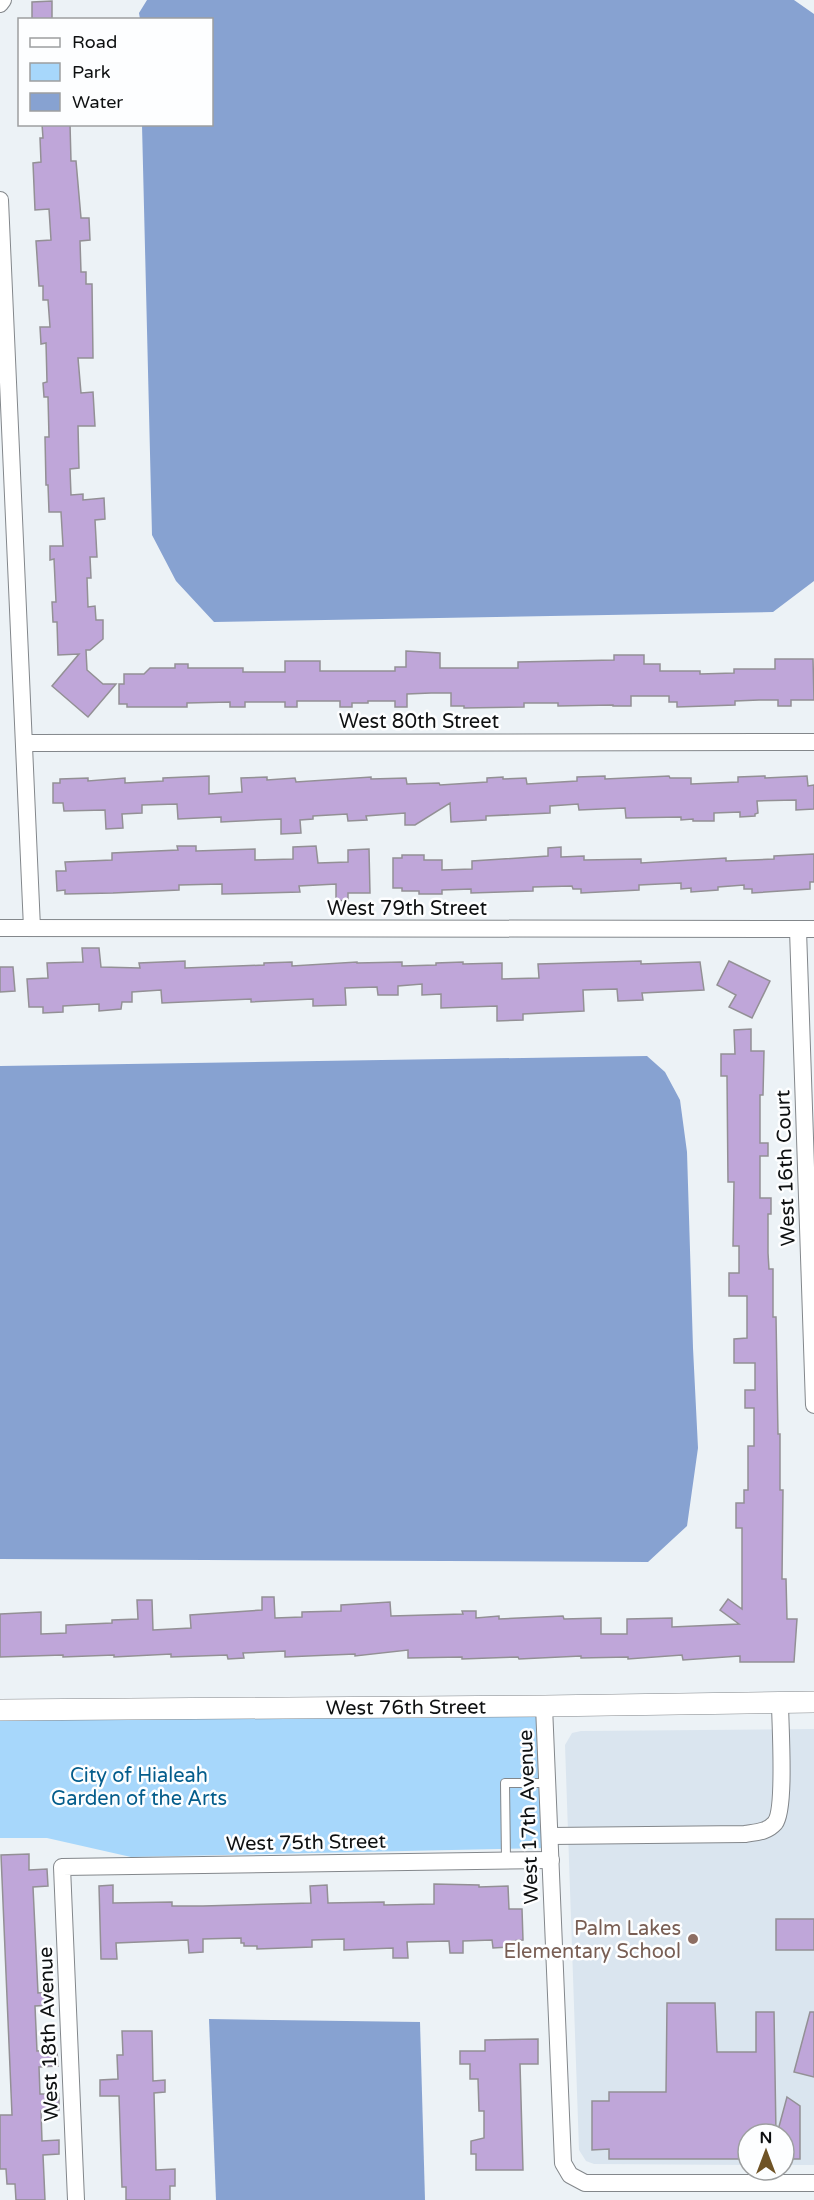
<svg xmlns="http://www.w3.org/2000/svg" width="814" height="2200" viewBox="0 0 814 2200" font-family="'Varela Round',sans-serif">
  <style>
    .built { fill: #dae5ef }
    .green { fill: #a7d7fb }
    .water { fill: #87a2d1 }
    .building { fill: #bfa6d9; stroke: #939095; stroke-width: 1.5 }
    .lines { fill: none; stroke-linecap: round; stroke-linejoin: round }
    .service-casing { stroke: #83878b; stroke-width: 10 }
    .minor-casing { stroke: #83878b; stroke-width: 18 }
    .tertiary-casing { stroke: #83878b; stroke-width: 22 }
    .service { stroke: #fff; stroke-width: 8 }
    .minor { stroke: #fff; stroke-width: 16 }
    .tertiary { stroke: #fff; stroke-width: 21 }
    .education-dot { fill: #8d6e63; stroke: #fdfeff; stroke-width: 2 }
    .labels { text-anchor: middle; stroke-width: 5; stroke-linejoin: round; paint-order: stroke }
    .street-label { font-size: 20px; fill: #0e1011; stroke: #fdfeff }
    .park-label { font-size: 20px; fill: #045d8c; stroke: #fdfeff }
    .education-label { font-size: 20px; fill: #785e54; stroke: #fdfeff; text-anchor: end }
  </style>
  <rect width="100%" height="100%" fill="#ecf2f6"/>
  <path class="built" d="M814,1729V2165H784V2134H748V2165L594,2164L586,2161L579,2150L565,1745L572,1733L581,1731Z"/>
  <path class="green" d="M545,1711L547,1848L131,1857L47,1838H0V1717Z"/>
  <g class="water">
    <path d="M147,0H794L814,14V581L773,612L214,622L176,581L152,535L142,125L212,124V20L140,19L139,13Z"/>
    <path d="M647,1056L665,1072L680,1100L687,1152L693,1348L698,1448L687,1526L648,1562L0,1559V1066Z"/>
    <path d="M209,2019L420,2022L425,2200H216Z"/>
  </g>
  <g class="building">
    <path d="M52,1V20H32V2Z"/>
    <path d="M42,124H70L71,161H76L81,218H89L90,240L80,241L81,272H86V284H92L93,358H78L81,393L93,392L95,426H78L79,468L70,469L71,495L83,494V500L104,498L105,519L95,520L97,557H90L91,578H87L88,607L95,606L96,620H103V639L90,650H86L87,670L103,684H116L88,717L52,686L79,654L58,655L57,622H53L52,602H56L54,559L50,560V546H63L61,512H49L48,485H46L45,437H49L48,397H44L43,383L47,382L46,343L41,344L40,327H50L48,300H43V286H39L36,241L51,240L49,209L35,210L33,163L41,162L40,138H43Z"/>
    <path d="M406,651L440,653V668H518V662L614,660V655H644V664H660V671H700V674L734,673V669H775V659H813L814,700H791V706H778V700H759L735,701V705L677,707V702H669V696H631V706H613V705L558,706V703H524V707L464,708V706H451V693H431L407,694V707H395V701H368V703H352V707H340V701H297V707H285V702H245V707H230V702L187,703V707H127V704H119V684H124V674H144L150,668H175V664H188V668H243V672H285V661H320V671H395V667H406Z"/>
    <path d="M209,776V794L242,792L241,778L267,777V780L295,778L296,782L371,777V779L406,778L407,784L439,783L440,785L487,782V778L503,777V779L526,778L527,784L577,781V777L605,776V779L669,776L670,778H691V784L738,782V777L765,776V778L807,776L808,786L814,785V809L796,810V800L757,801L758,813L755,814V816L740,817V812L714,813V821H693V819L681,820V817L626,818L625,808L579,810L578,804L550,806V813L486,816V820L451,822L450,803L415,825H405V813L366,816L367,820L348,821L347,814L313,816V819L300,820L301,833L281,834V819L221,822V817L178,819L177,804L142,805V813L122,814L123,828L106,829L105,810L64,811L63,803H53V783H60V779L88,778V781L125,778V783L163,781V778Z"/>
    <path d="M177,846H196V851L255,849V860L293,859V847L316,846L318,863L348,862V850L369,849L370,893H348V900L336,901V884L299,886L300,892L222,894V884L179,885V890L113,893L65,894V890L57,891L56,871H66L65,862L112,860V853L178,850Z"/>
    <path d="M561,847V857L584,856V860L641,859V863L726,858V861L774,859V856L814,854V882H810V889L752,893V889H744V885L718,887V890L691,892V888L681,889V883L639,885V890L581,893V889H573L572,886L533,887V891L471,893V889L442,890V894H419V891H402V888H393V858H402V855H424V860H442V870L472,869V861L548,856V848Z"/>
    <path d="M82,948H99L101,967L140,968L139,963L185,961V968L264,965V963L292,962V966L357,962V963L402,962V966L436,965V963L463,962V964L502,963V979L539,978L538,964L641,961V964L700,962L704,990L642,993L643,1000L618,1001L617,989L583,990L584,1011L523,1014V1020L497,1021V1006L441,1008V994L422,995V984L398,986V995H378L377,987L345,988L346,1005L313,1006V999L251,1002V999L162,1003L161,990L132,992V1002H122L121,1009L99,1011V1004L63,1006V1012L43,1013V1007H29L27,979L48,978L47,963L83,962Z"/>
    <path d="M729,961L770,981L752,1018L729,1007L736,995L717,985Z"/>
    <path d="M0,967H13L15,991L0,992Z"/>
    <path d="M751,1029V1051H764L763,1095H760V1143H768V1156H760V1198H771V1214H768V1253L769,1269H773V1317H776L778,1434H780V1490H783L782,1579H786L787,1619H797L794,1662H740V1656L683,1660L682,1655L628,1659V1657L581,1658V1656L519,1659L518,1657L462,1659V1657L408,1658V1650L355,1656V1654L285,1657V1651L243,1653L244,1658L228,1659L227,1655L171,1657V1654L114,1657V1655L63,1657V1655L0,1657V1614L41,1612V1634L66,1633V1625L112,1623V1620L138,1619L137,1600H152L153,1630L191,1628L190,1615L262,1610V1597H274L275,1618L302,1617V1612L341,1611V1605L390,1602L391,1616L463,1614L462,1611H476V1618L499,1616V1619L563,1616L564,1619L601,1618V1634H627V1619L672,1618V1627L739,1624L720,1610L728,1599L742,1609V1528H736V1503H744V1490H748V1446H754V1408H745V1390H755V1363H734V1339L747,1338V1296H729V1273H739V1246H733L734,1182H728L727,1076H721V1054H735L734,1030Z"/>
    <path d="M29,1854V1870L47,1869L48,1886L33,1887L38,1993L52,1992L53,2005L35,2006L37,2051L57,2050L58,2066L39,2067L40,2094H59V2110L41,2111L42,2141L59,2140V2154L43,2155L45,2200H16L15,2184H7L6,2169H0V2115H12L1,1855Z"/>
    <path d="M434,1884L479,1885V1887L508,1886L509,1909H522L523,1940L512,1941V1947L493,1948L492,1940L463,1941V1953H450L449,1941L407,1942L408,1958H393V1948L344,1950V1939L312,1940V1947L257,1949V1946H244V1943H241V1938L203,1939V1952L189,1953L188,1940L116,1943L117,1959H101L99,1886L113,1885V1903L172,1902V1906H203L311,1903L310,1886L327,1885L328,1903L384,1902V1905L434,1904Z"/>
    <rect x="776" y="1919" width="38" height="31"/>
    <path d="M667,2003H715L717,2052H756V2012H774L776,2134H748V2159H609V2149L592,2150V2101H609V2092H666Z"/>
    <path d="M810,2012H814V2077L794,2072Z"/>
    <path d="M122,2031H152L153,2081L165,2080V2092L154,2093L156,2170L175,2169V2186H170V2200H126V2187H122L119,2096H100V2080L118,2079L117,2055H123Z"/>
    <path d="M538,2039V2064H520L523,2170H476V2154H471V2141L484,2138V2111H479L478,2079H470V2064H460V2051H485V2040Z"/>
    <path d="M787,2097L800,2106V2159H784V2134H777Z"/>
  </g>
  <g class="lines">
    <g class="service-casing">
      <path id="service" d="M506,1860L505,1783H546"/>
    </g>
    <g class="minor-casing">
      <g id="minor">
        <path d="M0,4L3,0"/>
        <path d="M0,200L32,928"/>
        <path d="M24,743L814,742"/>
        <path d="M0,928L814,929"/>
        <path d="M798,930L814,1405"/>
        <path d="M544,1706L563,2163L570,2175L585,2183H814"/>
        <path d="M550,1836L745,1834C757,1832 767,1832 775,1823C786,1809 780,1724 780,1702"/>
        <path d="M76,2200L62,1867L551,1860"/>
      </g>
    </g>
    <g class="tertiary-casing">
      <g id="tertiary">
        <path id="s1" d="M0,1710L544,1706L814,1702"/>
      </g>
    </g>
    <use href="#service" class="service"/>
    <use href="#minor" class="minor"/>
    <use href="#tertiary" class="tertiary"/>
  </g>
  <circle class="education-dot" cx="693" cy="1939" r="6"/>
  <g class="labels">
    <g class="street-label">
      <text x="419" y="728">West 80th Street</text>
      <text x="407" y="915">West 79th Street</text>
      <text transform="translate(785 1168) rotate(-92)" y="7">West 16th Court</text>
      <text dy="7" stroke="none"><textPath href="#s1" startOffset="406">West 76th Street</textPath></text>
      <text transform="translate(528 1817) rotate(-92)" y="7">West 17th Avenue</text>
      <text transform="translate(306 1842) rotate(-1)" y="7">West 75th Street</text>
      <text transform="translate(48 2034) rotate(-92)" y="7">West 18th Avenue</text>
    </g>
    <g class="park-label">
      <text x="139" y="1782">City of Hialeah<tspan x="139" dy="23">Garden of the Arts</tspan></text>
    </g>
    <g class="education-label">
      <text x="681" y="1935">Palm Lakes<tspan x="681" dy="23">Elementary School</tspan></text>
    </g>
  </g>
  <rect x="18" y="18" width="195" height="108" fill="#fdfeff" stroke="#9d9fa0" stroke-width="1.5"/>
  <rect x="30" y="38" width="30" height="9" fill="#ffffff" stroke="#9d9fa0" stroke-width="1.5"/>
  <text x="72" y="48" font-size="18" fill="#0e1011">Road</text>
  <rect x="30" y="63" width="30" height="18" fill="#a7d7fb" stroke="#9d9fa0" stroke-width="1.5"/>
  <text x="72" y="78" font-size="18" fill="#0e1011">Park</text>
  <rect x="30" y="93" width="30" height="18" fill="#87a2d1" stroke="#9d9fa0" stroke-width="1.5"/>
  <text x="72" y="108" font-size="18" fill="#0e1011">Water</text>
  <g transform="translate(766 2152)"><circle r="28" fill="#fdfeff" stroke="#9d9fa0" stroke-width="1.5"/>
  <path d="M0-4.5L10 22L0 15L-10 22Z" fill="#6f5326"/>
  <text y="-9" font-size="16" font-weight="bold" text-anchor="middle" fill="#0e1011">N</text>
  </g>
</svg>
